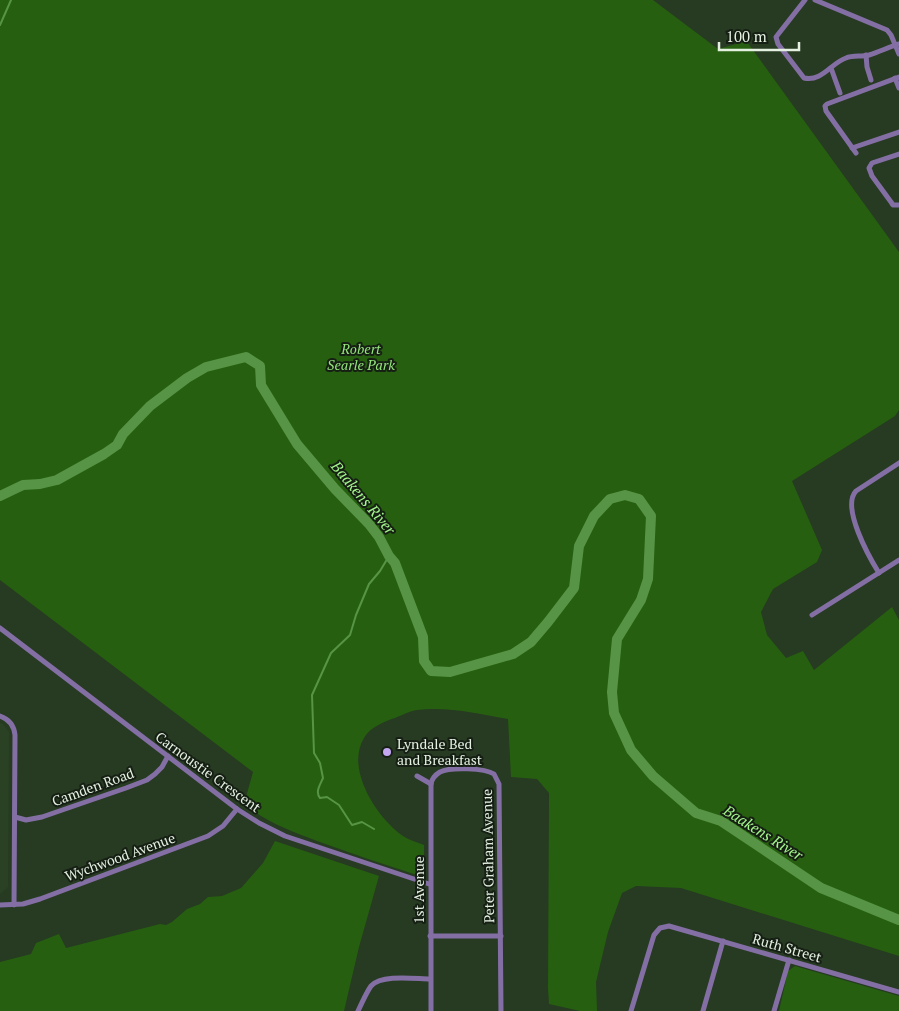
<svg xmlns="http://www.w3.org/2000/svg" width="899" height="1011" viewBox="0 0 899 1011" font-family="'PT Serif',serif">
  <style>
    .built { fill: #2a4223 }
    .green { fill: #265f10 }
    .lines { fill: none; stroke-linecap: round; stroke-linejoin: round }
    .stream { stroke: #579445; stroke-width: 2 }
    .river { stroke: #579445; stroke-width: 10 }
    .street { stroke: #846fa5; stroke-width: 5 }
    .poi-dot { fill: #c4a7f1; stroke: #161f14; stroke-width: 2 }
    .labels { text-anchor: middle; stroke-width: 4; stroke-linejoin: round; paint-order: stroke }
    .park-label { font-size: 14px; font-style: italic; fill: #93e47b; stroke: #161f14 }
    .poi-label { font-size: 14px; fill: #e4f1e1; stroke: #161f14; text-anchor: start }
    .street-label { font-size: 14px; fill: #e4f1e1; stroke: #161f14 }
    .water-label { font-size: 15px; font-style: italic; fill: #a5f68d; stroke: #161f14 }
  </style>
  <rect width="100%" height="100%" fill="#273a22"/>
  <path class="built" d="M0,723L3,724L9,732L8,887L0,894Z"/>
  <g class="green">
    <path d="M0,0H653L718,49L740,43L745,39L899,252V410L895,416L792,481L822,550L817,562L773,589L761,612L767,635L786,658L803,651L814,670L892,607L899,620V956L681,888L636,886L622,893L608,932L596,982L597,1011H580L549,1004L548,988L549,793L537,779L511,777L508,719C479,714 447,706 417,710C410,711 402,715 395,718C385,721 369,728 364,738C345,769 377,818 403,836C409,840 417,842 424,845V874L417,875C383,864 350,853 317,841C291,831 266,822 244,804L253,772L0,580Z"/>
    <path d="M275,841L379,876L359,947L344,1011H0V962L31,954L36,943L59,934L66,948L160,924L166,925L172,922L187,909L200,904L208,897L222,896L241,888L263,863Z"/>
    <path d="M795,966L899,996V1011H779L788,971Z"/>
  </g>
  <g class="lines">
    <g class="stream">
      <path d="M0,25L11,0"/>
      <path d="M374,829L362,822L352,825L339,805L327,797L320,798C315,792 320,785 323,778L320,763L314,753L312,695L331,653L350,635L356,615L369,584L380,571L389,556"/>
    </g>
    <path class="river" d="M0,496L23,485L40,484L57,480L104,454L117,445L123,434L150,406L187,378L206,367L246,357L260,366L261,385L297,444L335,489L369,524L379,537L389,556L395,563L423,637L424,661L431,671L450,672L513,654L531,642L548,622L574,588L579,546L594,516L610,499L625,495L639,499L651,516L648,579L641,600L617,639L612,692L614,713L631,750L653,776L696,813L721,821L821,888L899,920"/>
    <g class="street">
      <path d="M805,0L776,37L778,44L804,78C822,82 831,63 846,58C853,55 861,57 869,55C879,52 889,47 899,44"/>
      <path d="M815,0L887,30L891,35L899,54"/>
      <path d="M866,55L867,67L871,80"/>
      <path d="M831,68L840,93"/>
      <path d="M895,78L899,88"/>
      <path d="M852,148L899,132"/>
      <path d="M856,153L826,111L825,106L827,104L899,77"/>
      <path d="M899,154L872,163L869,168L872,176L891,202L893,205H899"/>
      <path d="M879,573C869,557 841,507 856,491L899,463"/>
      <path d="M812,615L899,560"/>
      <path d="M0,628L237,809L259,823L285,836L429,884"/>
      <path d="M0,716C9,719 14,725 15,735L14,905"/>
      <path d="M417,776L431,784"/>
      <path d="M15,817L26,820L42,817L126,788L147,780L155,774L162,767L168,756"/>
      <path d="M0,905L23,904L40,899L208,836L223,826L237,809"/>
      <path d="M430,936H501"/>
      <path d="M358,1011C362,1003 366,993 371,986C382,974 416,979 430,979"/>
      <path d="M431,1011V784C432,778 435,775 440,772C450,767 485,768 494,774L499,784L501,1011"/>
      <path d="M631,1011L654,935L660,928L669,926L899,992"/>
      <path d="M703,1011L723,941"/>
      <path d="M774,1011L789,960"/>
    </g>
  </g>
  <circle class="poi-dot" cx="387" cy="752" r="5"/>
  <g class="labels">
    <g class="park-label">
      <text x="361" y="354">Robert<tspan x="361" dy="16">Searle Park</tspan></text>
    </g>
    <g class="poi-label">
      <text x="397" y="749">Lyndale Bed<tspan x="397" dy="16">and Breakfast</tspan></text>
    </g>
    <g class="street-label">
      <text transform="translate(208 772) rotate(36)" y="5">Carnoustie Crescent</text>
      <text transform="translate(93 787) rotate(-20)" y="5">Camden Road</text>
      <text transform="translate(488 856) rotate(-91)" y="5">Peter Graham Avenue</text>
      <text transform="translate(120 857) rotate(-20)" y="5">Wychwood Avenue</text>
      <text transform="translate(419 890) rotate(-90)" y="5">1st Avenue</text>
      <text transform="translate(787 948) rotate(16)" y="5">Ruth Street</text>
    </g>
    <g class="water-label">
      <text transform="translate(363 498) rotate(50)" y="5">Baakens River</text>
      <text transform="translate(763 833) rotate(32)" y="5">Baakens River</text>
    </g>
  </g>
  <path d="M719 42v8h80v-8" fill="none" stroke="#e4f1e1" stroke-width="2.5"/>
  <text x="726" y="42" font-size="15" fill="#e4f1e1" stroke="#161f14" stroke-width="4" paint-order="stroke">100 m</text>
</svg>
